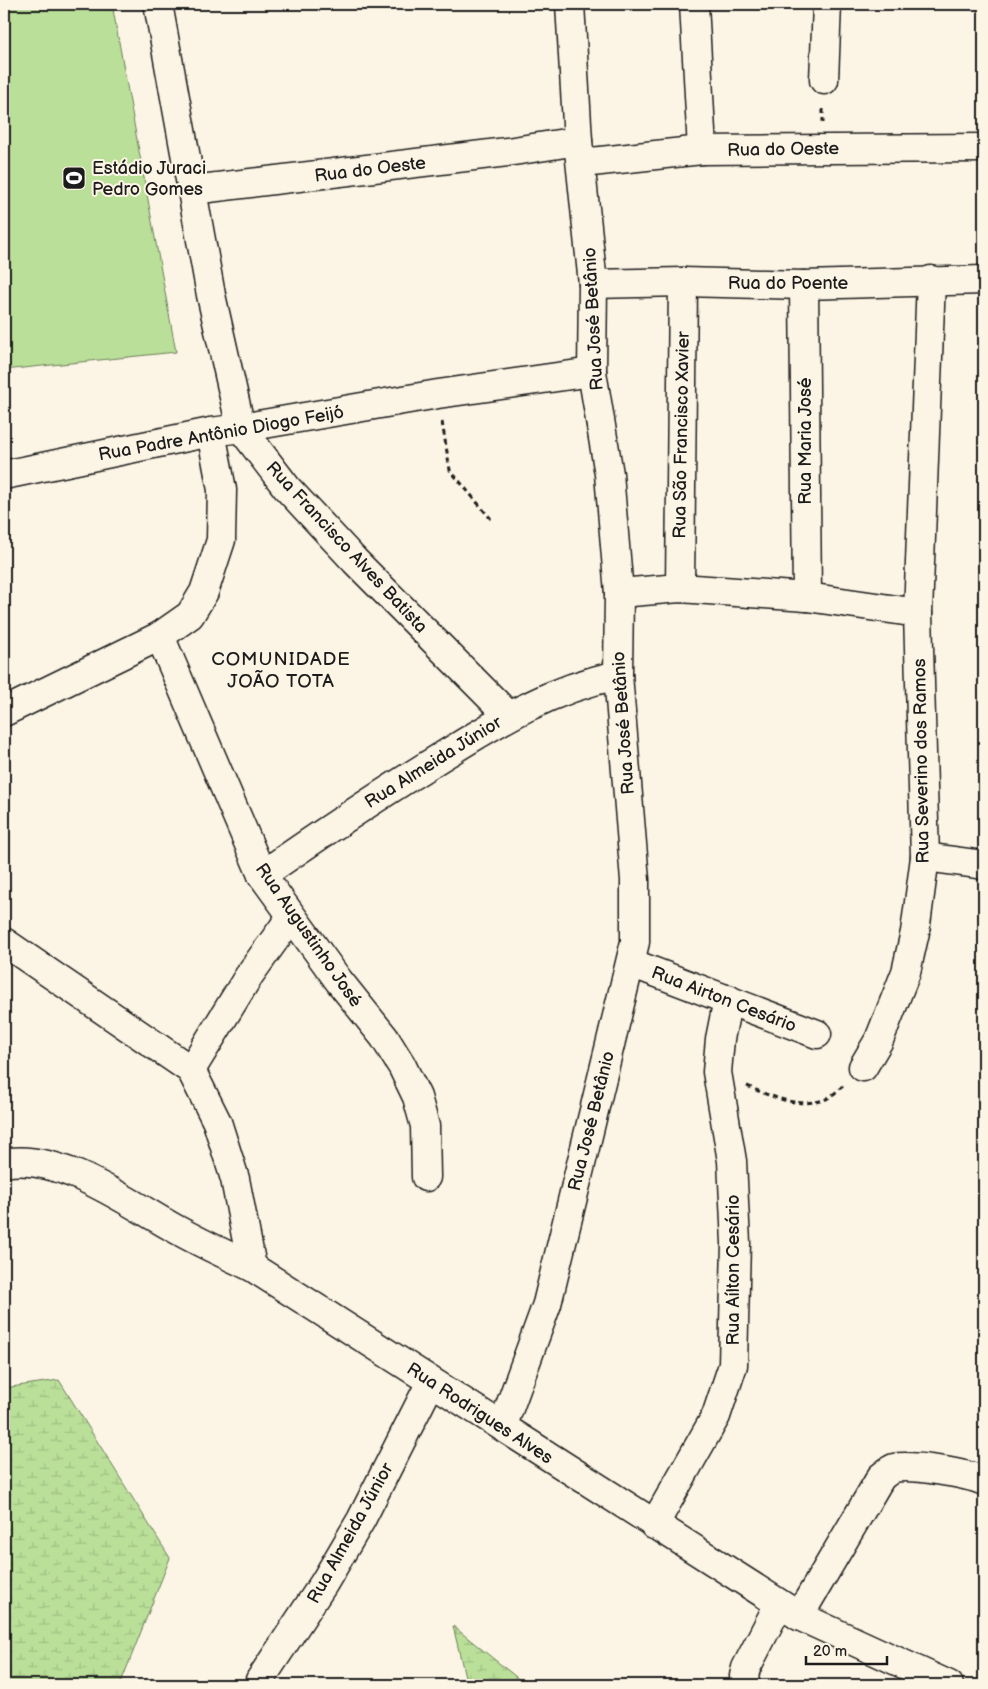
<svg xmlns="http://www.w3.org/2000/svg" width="988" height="1689" viewBox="0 0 988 1689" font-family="'Balsamiq Sans',sans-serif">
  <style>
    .wetland { fill: url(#wetland-marsh); stroke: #6b7e5a }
    .garden { fill: #badf99; stroke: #6b7e5a }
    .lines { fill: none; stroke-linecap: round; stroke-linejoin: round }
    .minor-casing { stroke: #1c1c1c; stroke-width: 31 }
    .path { stroke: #1c1c1c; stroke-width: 3; stroke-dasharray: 5 4; stroke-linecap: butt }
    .minor { stroke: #fcf5e5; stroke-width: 28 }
    .labels { text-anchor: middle; stroke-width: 4; stroke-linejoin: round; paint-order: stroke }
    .street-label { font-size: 18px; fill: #1c1c1c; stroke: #fcf5e5 }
    .poi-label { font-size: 18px; fill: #1c1c1c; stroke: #fcf5e5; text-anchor: start }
    .neighbourhood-label { font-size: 19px; letter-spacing: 1px; fill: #1c1c1c; stroke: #fcf5e5 }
  </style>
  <defs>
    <pattern id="wetland-marsh" width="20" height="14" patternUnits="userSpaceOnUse" patternTransform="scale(1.25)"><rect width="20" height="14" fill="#badf99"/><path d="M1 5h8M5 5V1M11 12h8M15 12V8" fill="none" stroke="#9fbf83"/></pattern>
  </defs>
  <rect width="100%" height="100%" fill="#fcf5e5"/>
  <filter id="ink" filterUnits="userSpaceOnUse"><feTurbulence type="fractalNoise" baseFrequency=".02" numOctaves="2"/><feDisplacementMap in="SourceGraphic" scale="10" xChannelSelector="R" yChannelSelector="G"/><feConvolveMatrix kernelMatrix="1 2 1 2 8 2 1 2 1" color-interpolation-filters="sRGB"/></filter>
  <g filter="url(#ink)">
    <g class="wetland">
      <path d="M59,1380L170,1558L120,1685H4V1388Z"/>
      <path d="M453,1626L526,1685H467Z"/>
    </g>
    <path class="garden" d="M4,4H112L176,352L4,370Z"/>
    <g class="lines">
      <g class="minor-casing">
        <g id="minor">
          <path d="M158,4L211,295L241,428L287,488L355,561L508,715"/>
          <path d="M694,4L702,150"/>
          <path d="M824,80L827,4"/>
          <path d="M582,163L702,150L984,148"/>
          <path d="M192,190L507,152L578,141"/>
          <path d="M593,284L683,282L804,285L984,280"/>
          <path d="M804,285L807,597"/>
          <path d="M4,475L211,432L241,428L438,394L592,372"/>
          <path d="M680,588L683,282"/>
          <path d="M619,593L680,588L807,597L918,613"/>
          <path d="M160,636L262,875L339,981L384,1037L402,1066L417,1097L425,1126L426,1177"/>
          <path d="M4,712L160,636L190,615L204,592L221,540L222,490L211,432"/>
          <path d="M925,857L984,865"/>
          <path d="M262,875C318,836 375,798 433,762C494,724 546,690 618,675"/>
          <path d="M4,942L191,1070L217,1122L235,1179L252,1267"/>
          <path d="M631,963L817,1034"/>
          <path d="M863,1067L879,1040L906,972L915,932L925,857L918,613L931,280"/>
          <path d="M191,1070L250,974L291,917"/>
          <path d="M4,1163C61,1151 135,1208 183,1233C205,1245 229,1256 252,1267L799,1616L949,1685"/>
          <path d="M503,1425L547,1304L635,942V880L618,675L619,593L609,474L592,372L593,284L578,141L570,4"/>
          <path d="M654,1525L716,1416L733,1365L736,1243L732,1161L717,1072L720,1039L728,999"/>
          <path d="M799,1616L881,1477C885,1474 889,1470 894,1468C910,1464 969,1474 984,1481"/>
          <path d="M260,1680L324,1583L361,1520L431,1382"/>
          <path d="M746,1685L744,1676L746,1668L779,1604"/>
        </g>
      </g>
      <g class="path">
        <path d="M823,123V107"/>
        <path d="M442,422L450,470L491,519"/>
        <path d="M747,1086C770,1096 794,1107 820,1101C828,1100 837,1091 843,1086"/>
      </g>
      <use href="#minor" class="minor"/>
    </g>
  </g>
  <defs>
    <g id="stadium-square" transform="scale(1.25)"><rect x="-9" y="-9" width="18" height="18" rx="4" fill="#1c1c1c" stroke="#fcf5e5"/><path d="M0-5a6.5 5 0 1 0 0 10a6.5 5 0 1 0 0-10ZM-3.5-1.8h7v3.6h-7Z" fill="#fff"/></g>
  </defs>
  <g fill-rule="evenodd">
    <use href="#stadium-square" x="74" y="178"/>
  </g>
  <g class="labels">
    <g class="street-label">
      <text transform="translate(783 149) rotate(-1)" y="6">Rua do Oeste</text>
      <text transform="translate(370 169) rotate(-7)" y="6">Rua do Oeste</text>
      <text x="788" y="289">Rua do Poente</text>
      <text transform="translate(593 319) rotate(-93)" y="6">Rua José Betânio</text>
      <text transform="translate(221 433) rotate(-10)" y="6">Rua Padre Antônio Diogo Feijó</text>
      <text transform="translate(681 435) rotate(-89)" y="6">Rua São Francisco Xavier</text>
      <text transform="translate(805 441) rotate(-90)" y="6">Rua Maria José</text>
      <text transform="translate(347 547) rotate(47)" y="6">Rua Francisco Alves Batista</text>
      <text transform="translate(623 723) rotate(-94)" y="6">Rua José Betânio</text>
      <text transform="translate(921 761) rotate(-91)" y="6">Rua Severino dos Ramos</text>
      <text transform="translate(433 762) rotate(-32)" y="6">Rua Almeida Júnior</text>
      <text transform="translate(309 935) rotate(55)" y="6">Rua Augustinho José</text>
      <text transform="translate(724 999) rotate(21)" y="6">Rua Airton Cesário</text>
      <text transform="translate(591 1121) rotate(-76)" y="6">Rua José Betânio</text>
      <text transform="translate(733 1270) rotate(-90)" y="6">Rua Aílton Cesário</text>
      <text transform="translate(480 1413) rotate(33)" y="6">Rua Rodrigues Alves</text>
      <text transform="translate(350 1533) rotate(-61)" y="6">Rua Almeida Júnior</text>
    </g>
    <g class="poi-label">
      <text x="92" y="174">Estádio Juraci<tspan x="92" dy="21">Pedro Gomes</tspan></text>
    </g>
    <g class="neighbourhood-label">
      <text x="281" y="665">COMUNIDADE<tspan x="281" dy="22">JOÃO TOTA</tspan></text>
    </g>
  </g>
  <rect width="988" height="1689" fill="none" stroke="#fcf5e5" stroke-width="20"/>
  <rect x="10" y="10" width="968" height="1669" fill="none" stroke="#1c1c1c" stroke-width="2" filter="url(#ink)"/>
  <path d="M806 1656v8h81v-8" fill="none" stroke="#1c1c1c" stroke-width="2.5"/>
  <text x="813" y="1656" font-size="15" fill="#1c1c1c" stroke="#fcf5e5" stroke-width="4" paint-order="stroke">20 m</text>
</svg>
